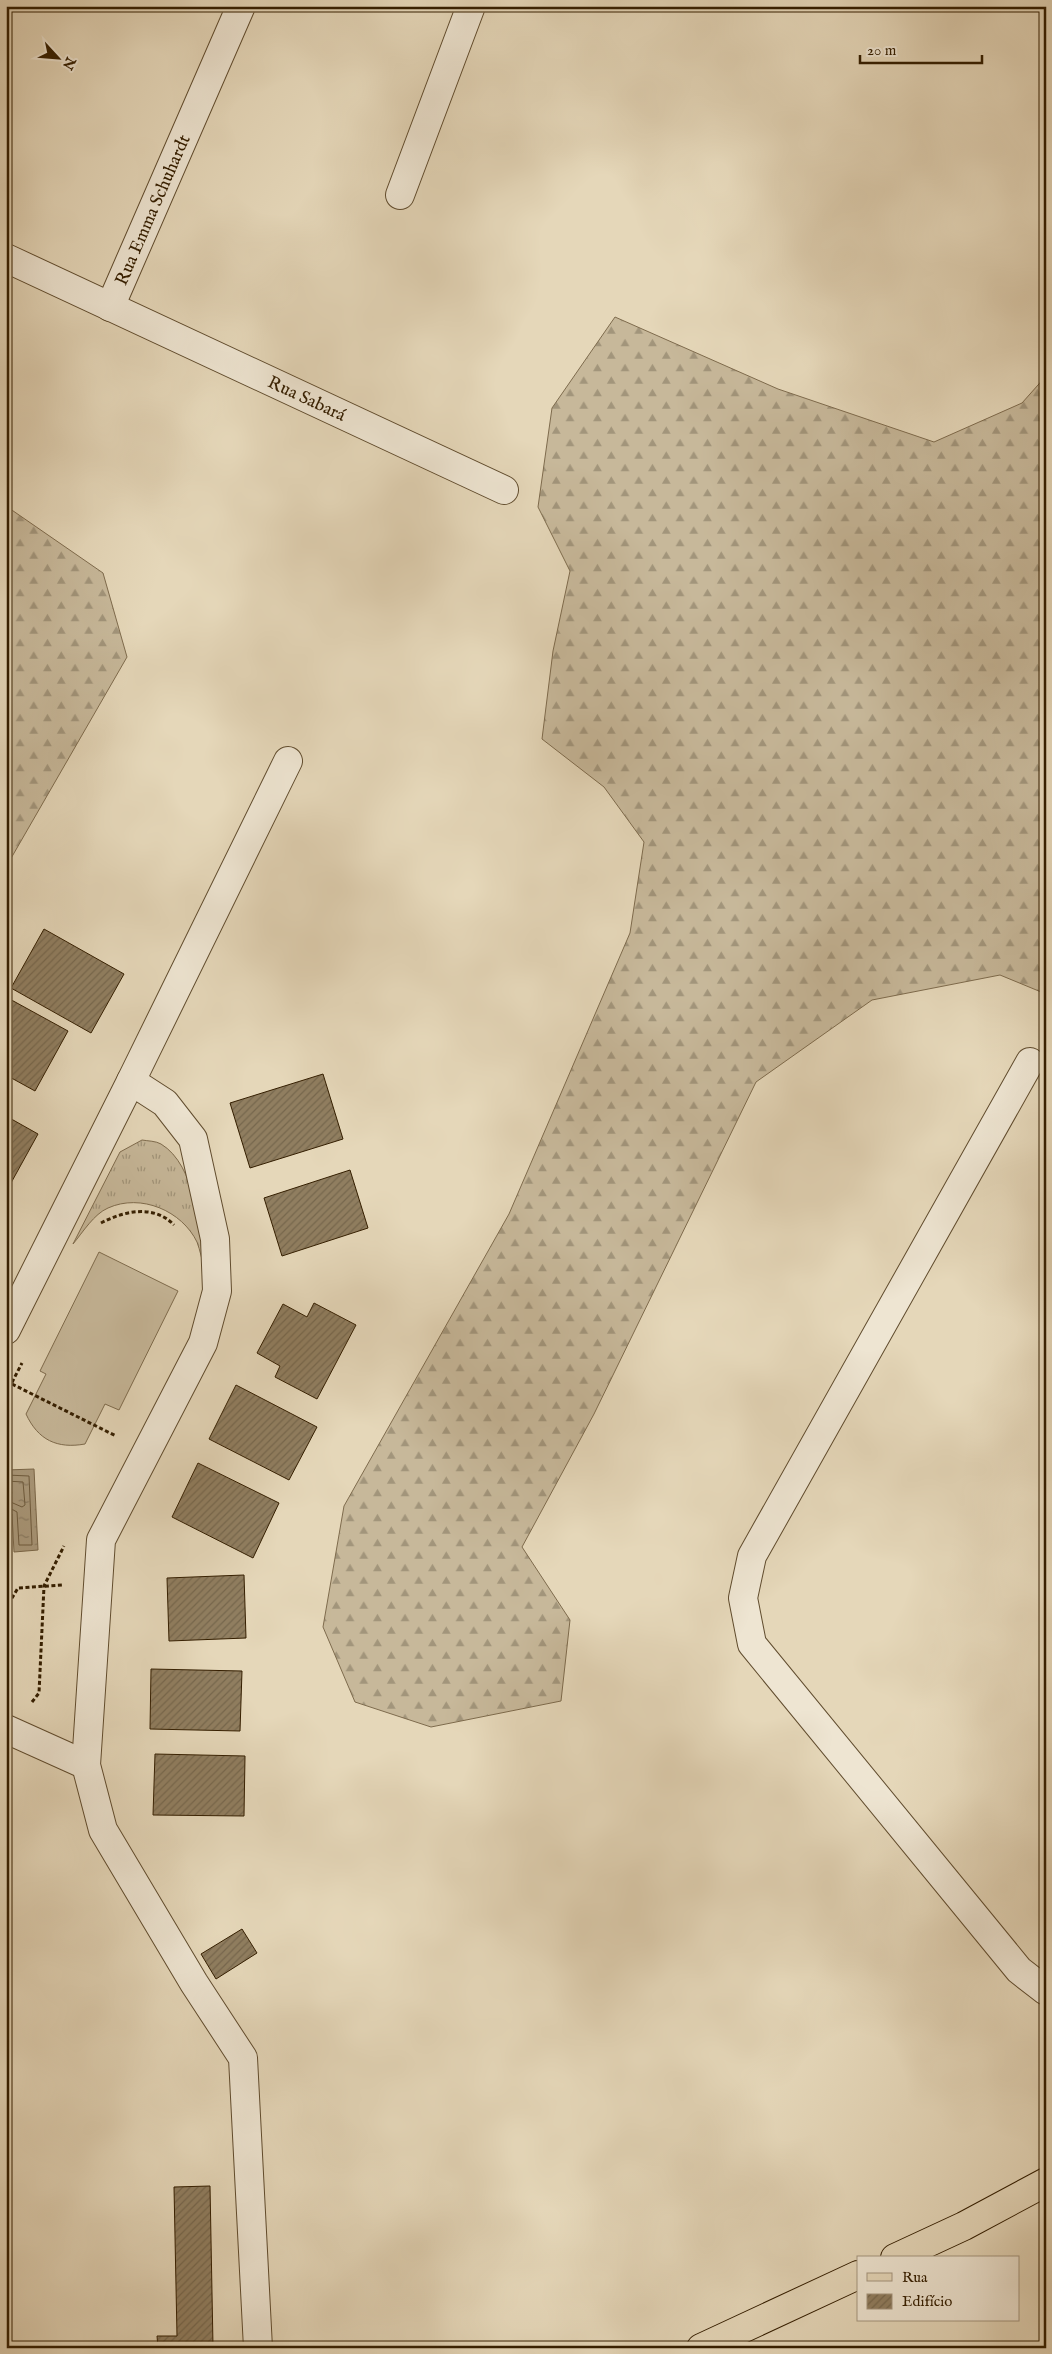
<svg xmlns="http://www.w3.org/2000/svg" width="1052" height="2354" viewBox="0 0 1052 2354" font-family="'IM FELL English',serif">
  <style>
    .grass { fill: url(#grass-tufts); stroke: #7e6b4d }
    .forest { fill: url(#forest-firs); stroke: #7e6b4d }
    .pitch { fill: #c7b89a; stroke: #7e6b4d }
    .water { fill: url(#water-ripples); stroke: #7a6749 }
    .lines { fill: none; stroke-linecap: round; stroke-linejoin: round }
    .shore { stroke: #6e5b3d; stroke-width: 1 }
    .building { fill: url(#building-hatch); stroke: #341e00 }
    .minor-casing { stroke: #604c2e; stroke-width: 30 }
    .major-casing { stroke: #341e00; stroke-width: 30 }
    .path { stroke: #341e00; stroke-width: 3; stroke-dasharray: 4 2.5; stroke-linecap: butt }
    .minor { stroke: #eee5d2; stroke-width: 28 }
    .major { stroke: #e5d7b9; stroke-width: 28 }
    .labels { text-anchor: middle; stroke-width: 4; stroke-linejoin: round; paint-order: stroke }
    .street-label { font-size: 18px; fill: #341e00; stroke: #eee5d2 }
  </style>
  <defs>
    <pattern id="grass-tufts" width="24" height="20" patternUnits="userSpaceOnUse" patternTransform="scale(1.25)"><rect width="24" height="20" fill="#c7b89a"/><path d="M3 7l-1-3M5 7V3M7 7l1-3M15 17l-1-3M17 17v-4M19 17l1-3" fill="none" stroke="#a2957b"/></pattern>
    <pattern id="forest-firs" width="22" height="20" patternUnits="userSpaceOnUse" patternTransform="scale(1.25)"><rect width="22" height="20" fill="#c7b89a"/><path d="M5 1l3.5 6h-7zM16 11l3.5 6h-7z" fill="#a2957b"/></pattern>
    <pattern id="water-ripples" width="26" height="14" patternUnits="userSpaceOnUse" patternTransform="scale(1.25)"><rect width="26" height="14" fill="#a9987a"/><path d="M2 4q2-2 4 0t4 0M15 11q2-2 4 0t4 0" fill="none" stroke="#8a7b62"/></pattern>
    <pattern id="building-hatch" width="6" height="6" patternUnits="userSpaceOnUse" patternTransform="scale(1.25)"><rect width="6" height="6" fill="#907e60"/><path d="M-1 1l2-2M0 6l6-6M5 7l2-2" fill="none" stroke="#76674d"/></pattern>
  </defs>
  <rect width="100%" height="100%" fill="#e5d7b9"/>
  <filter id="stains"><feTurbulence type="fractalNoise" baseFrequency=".004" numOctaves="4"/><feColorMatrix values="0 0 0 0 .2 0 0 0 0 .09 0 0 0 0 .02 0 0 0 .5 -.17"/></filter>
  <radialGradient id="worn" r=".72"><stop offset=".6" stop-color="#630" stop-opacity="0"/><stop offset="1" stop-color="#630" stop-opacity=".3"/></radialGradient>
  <path class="grass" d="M142,1140C148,1141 156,1141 161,1144C196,1165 201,1232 204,1268C202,1260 200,1250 197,1242C182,1211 141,1193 108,1208C94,1214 83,1232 73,1244L120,1152Z"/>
  <g class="forest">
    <path d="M615,317L778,389L934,442L1022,403L1046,376V994L1000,975L872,1000L756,1082L594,1414L522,1547L570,1620L561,1701L431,1727L355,1702L323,1627L344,1506L509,1214L630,933L644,842L604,787L542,739L553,651L570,571L538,507L552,408Z"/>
    <path d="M6,506L103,573L127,657L6,867Z"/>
  </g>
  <path class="pitch" d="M99,1252L178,1291L119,1410L105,1404L85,1444C57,1449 38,1440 26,1414L46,1374L40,1371Z"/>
  <path class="water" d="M34,1469L38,1550L14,1552L12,1514L6,1510V1470Z"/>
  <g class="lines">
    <g class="shore">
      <path d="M6,1475L29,1476L32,1545H19L17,1512L6,1506"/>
      <path d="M6,1481L23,1482L25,1505L22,1507L6,1500"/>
    </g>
  </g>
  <g class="building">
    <path d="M44,929L124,974L91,1033L11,988Z"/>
    <path d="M6,997L68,1031L35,1091L6,1075Z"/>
    <path d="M323,1074L343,1139L250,1168L230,1103Z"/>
    <path d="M6,1116L38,1134L6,1192Z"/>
    <path d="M350,1170L368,1228L282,1256L264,1198Z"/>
    <path d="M314,1303L356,1325L317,1399L275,1377L280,1366L257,1353L283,1304L307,1317Z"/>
    <path d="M236,1385L317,1427L289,1480L209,1439Z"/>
    <path d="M198,1463L279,1503L253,1558L172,1517Z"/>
    <path d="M244,1575L246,1638L169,1641L167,1578Z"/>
    <path d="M151,1669L242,1671L240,1731L150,1729Z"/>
    <path d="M155,1754L245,1756L244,1816L153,1815Z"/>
    <path d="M242,1929L257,1953L216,1979L201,1954Z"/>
    <path d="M210,2186L213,2346L158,2348L157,2336H177L174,2187Z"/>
  </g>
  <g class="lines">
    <g class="minor-casing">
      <g id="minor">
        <path d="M400,195L471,6"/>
        <path id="s1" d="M6,258L504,490"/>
        <path id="s2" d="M110,307L241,6"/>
        <path d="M1030,1062L752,1556L743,1598L752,1644L1019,1970L1046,1991"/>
        <path d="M131,1081L288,761"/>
        <path d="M6,1330L131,1081L165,1103L193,1139L215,1239L217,1291L203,1343L101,1540L86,1765L103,1830L194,1983L243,2058L258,2348"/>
        <path d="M6,1729L86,1765"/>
      </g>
    </g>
    <g class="major-casing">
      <g id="major">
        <path d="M895,2258L964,2226L1046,2182"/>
        <path d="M701,2348L858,2275"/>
      </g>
    </g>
    <g class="path">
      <path d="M101,1223C124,1211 154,1204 174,1225"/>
      <path d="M12,1384L116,1436"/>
      <path d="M6,1394L22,1363"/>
      <path d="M6,1695L9,1603L18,1588L62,1585"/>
      <path d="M32,1702L39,1693L44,1586L64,1546"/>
    </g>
    <use href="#minor" class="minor"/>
    <use href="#major" class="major"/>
  </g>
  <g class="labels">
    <g class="street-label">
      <text dy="6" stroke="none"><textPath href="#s2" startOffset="106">Rua Emma Schuhardt</textPath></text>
      <text dy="6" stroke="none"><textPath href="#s1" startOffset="332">Rua Sabará</textPath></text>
    </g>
  </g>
  <rect width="1052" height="2354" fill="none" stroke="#e5d7b9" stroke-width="25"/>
  <rect x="8" y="8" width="1037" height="2339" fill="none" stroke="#341e00" stroke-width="2.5"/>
  <rect x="12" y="12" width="1027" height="2329" fill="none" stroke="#341e00"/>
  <rect x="857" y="2256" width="162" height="65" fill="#eee5d2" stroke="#a4957e"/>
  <rect x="867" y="2273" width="25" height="8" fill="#e5d7b9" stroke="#a4957e"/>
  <text x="902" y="2282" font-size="15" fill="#341e00">Rua</text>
  <rect x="867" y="2294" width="25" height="15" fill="url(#building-hatch)" stroke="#a4957e"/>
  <text x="902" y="2306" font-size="15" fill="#341e00">Edifício</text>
  <g transform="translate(58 58) rotate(116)" stroke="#eee5d2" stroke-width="4" paint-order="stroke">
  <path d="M0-4L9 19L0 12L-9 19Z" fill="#341e00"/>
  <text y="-8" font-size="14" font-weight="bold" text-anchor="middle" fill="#341e00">N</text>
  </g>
  <path d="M860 55v8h122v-8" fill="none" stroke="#341e00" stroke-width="2.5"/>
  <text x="867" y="55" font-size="15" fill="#341e00" stroke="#eee5d2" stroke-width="4" paint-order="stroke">20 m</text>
  <rect width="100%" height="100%" filter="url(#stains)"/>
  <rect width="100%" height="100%" fill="url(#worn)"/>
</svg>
